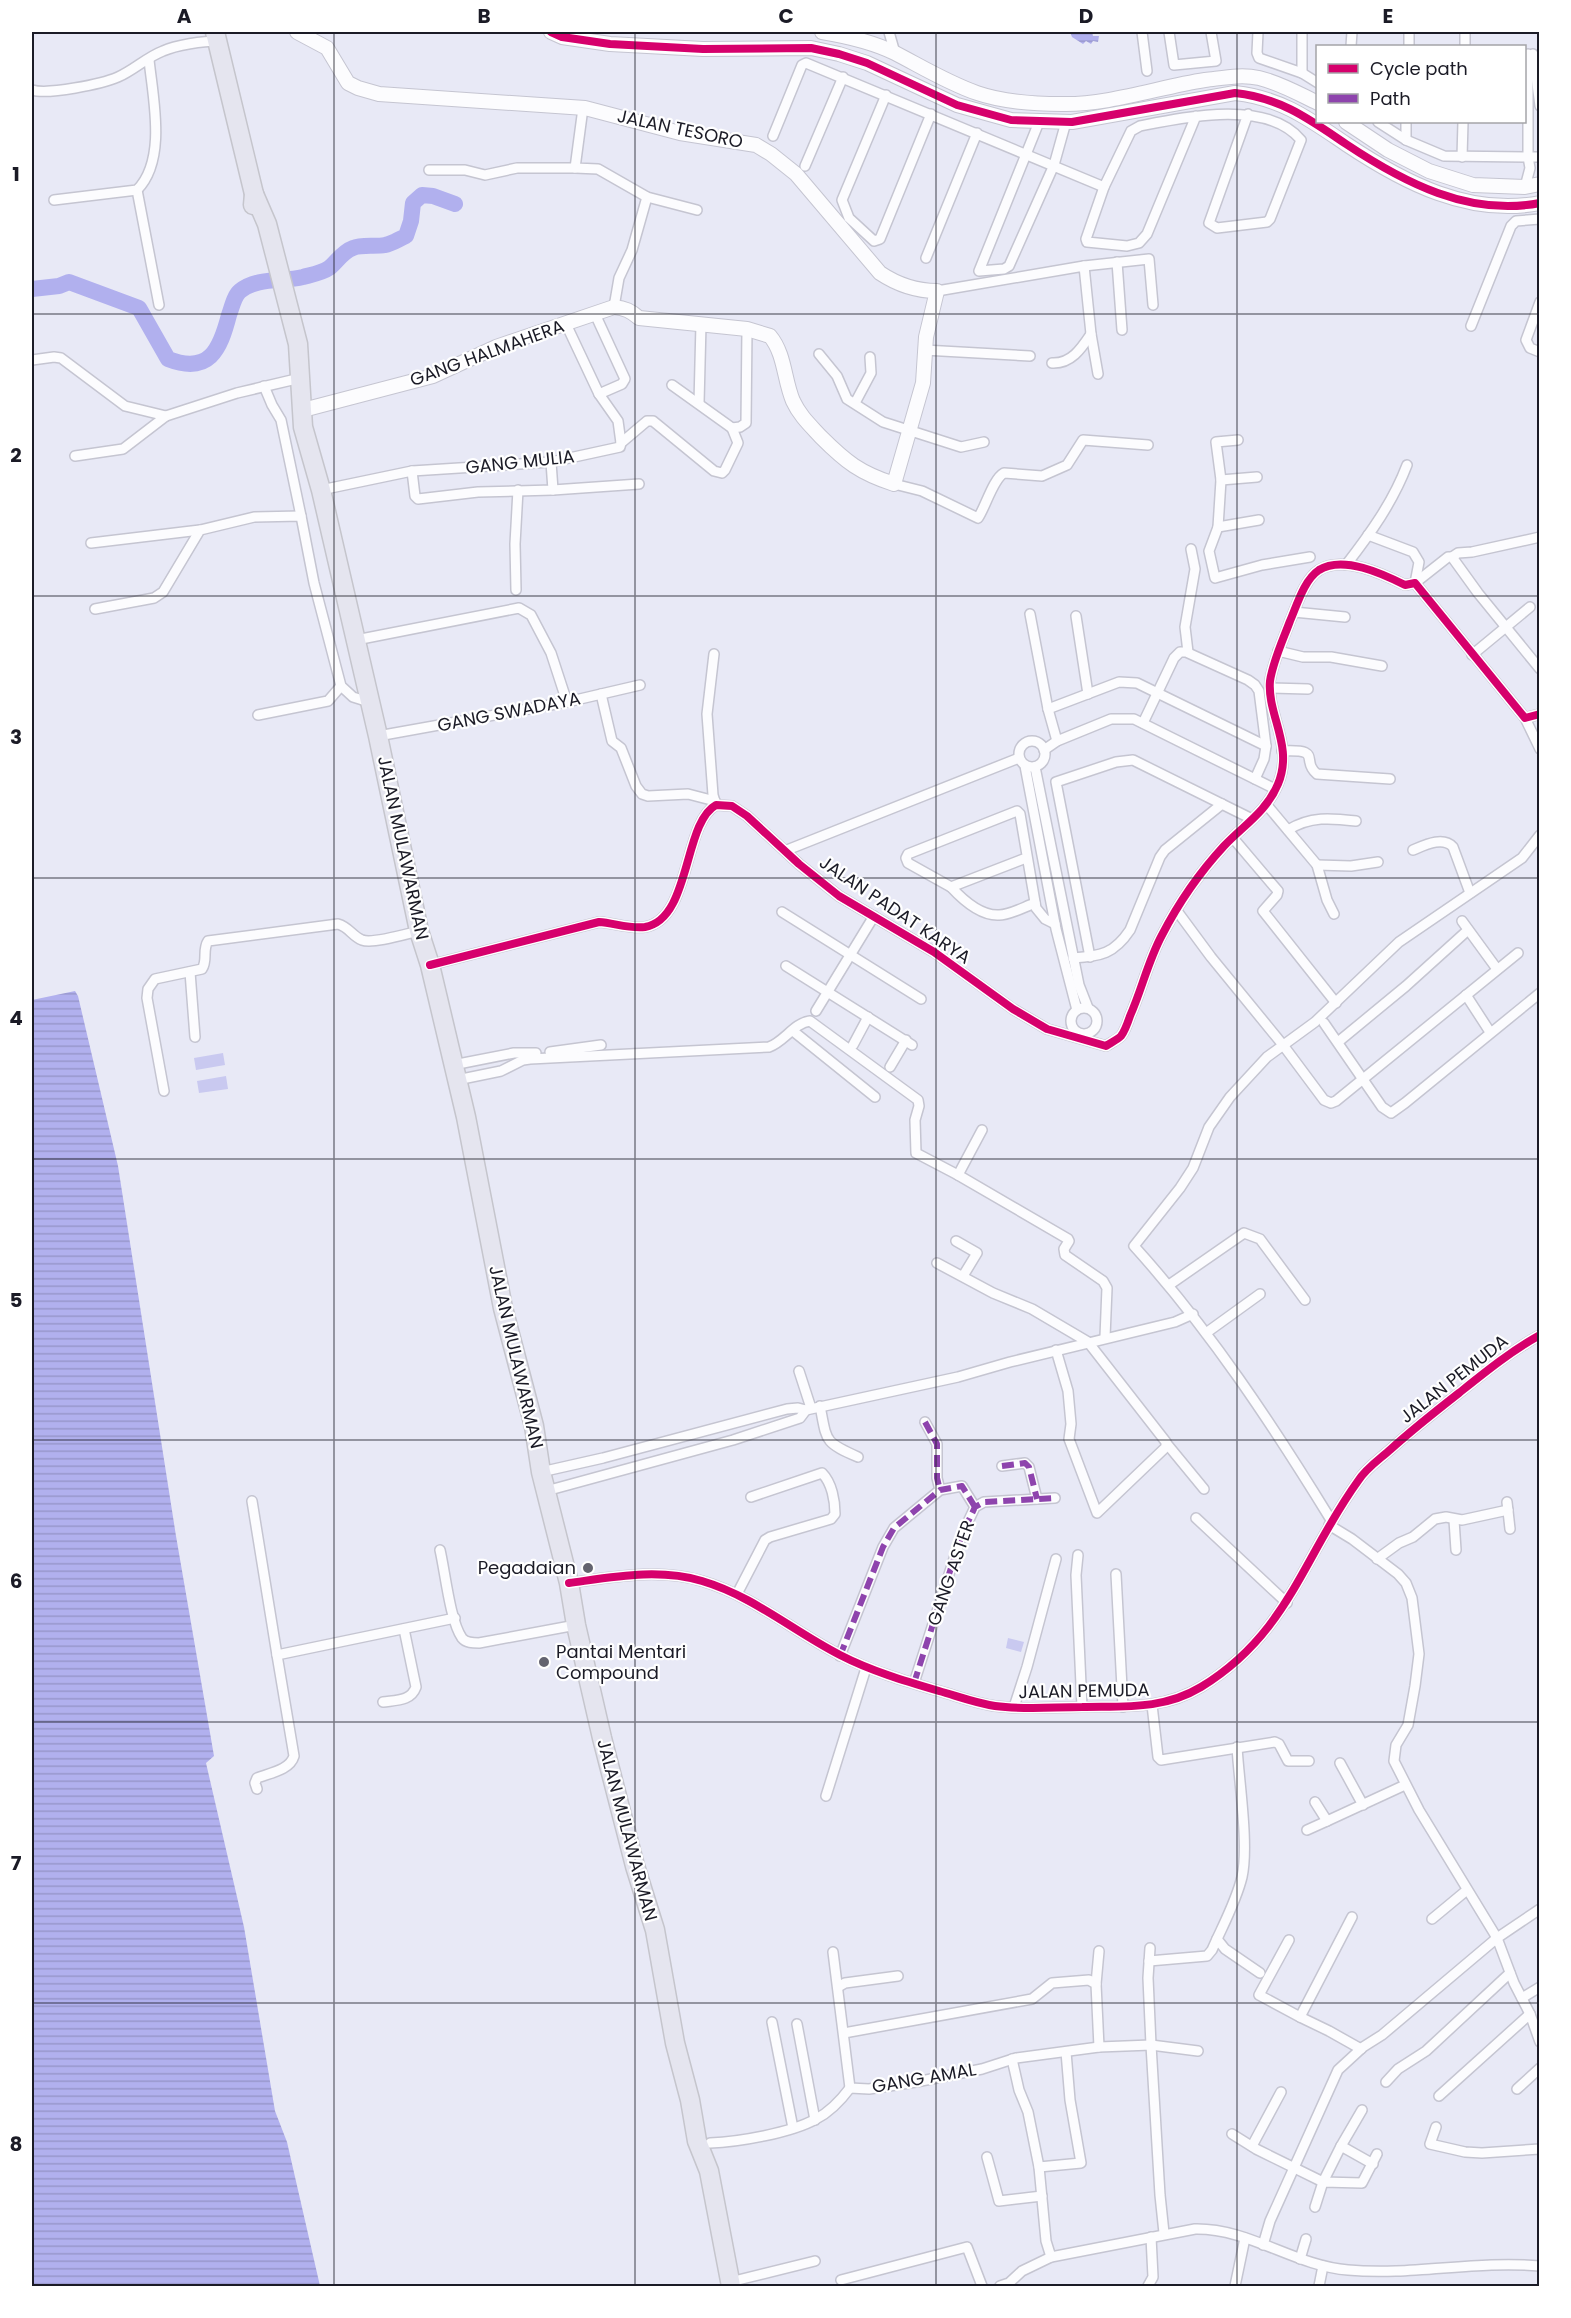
<svg xmlns="http://www.w3.org/2000/svg" width="1571" height="2318" viewBox="0 0 1571 2318" font-family="Poppins,sans-serif">
  <style>
    .pitch { fill: #c9c9f0 }
    .water { fill: url(#water-rules) }
    .lines { fill: none; stroke-linecap: round; stroke-linejoin: round }
    .river { stroke: #b1b0ee; stroke-width: 16 }
    .street-casing { stroke: #c5c5d1; stroke-width: 12 }
    .secondary-casing { stroke: #c5c5d1; stroke-width: 16 }
    .highway-casing { stroke: #c5c5cc; stroke-width: 21 }
    .street { stroke: #fcfcfe; stroke-width: 9 }
    .secondary { stroke: #fcfcfe; stroke-width: 14 }
    .highway { stroke: #e5e5ef; stroke-width: 18 }
    .quiet { stroke: #8e44ad; stroke-width: 6; stroke-dasharray: 12 6; stroke-linecap: butt }
    .cycleway-casing { stroke: #fff; stroke-width: 11 }
    .cycleway { stroke: #d6006c; stroke-width: 8 }
    .grid { fill: none; stroke: #1b1b26; stroke-width: 1.5; stroke-opacity: 0.55 }
    .poi-dot { fill: #63636f; stroke: #fff; stroke-width: 2 }
    .labels { text-anchor: middle; stroke-width: 4.5; stroke-linejoin: round; paint-order: stroke }
    .street-label { font-size: 18px; fill: #1b1b26; stroke: #fff }
    .poi-label { font-size: 18px; fill: #1b1b26; stroke: #fff; text-anchor: end }
    .neatline { fill: none; stroke: #1b1b26; stroke-width: 2 }
    .grid-label { font-size: 20px; text-anchor: middle; font-weight: bold; fill: #1b1b26 }
  </style>
  <defs>
    <pattern id="water-rules" width="6" height="5" patternUnits="userSpaceOnUse" patternTransform="scale(1.5)"><rect width="6" height="5" fill="#b1b0ee"/><path d="M0 2.5h6" fill="none" stroke="#9897cc"/></pattern>
  </defs>
  <rect width="100%" height="100%" fill="#e8e9f6"/>
  <g class="pitch">
    <path d="M223,1053L225,1065L196,1070L194,1058Z"/>
    <path d="M226,1076L228,1089L199,1093L197,1081Z"/>
    <path d="M1008,1638L1024,1642L1021,1652L1006,1648Z"/>
  </g>
  <g class="water">
    <path d="M1070,32L1085,33L1092,32L1093,36H1099L1098,42L1093,41L1091,44L1086,41L1083,44L1072,37Z"/>
    <path d="M75,991L78,996L118,1166L176,1536L214,1756L206,1763L244,1927L275,2111L287,2142L320,2286H32V1000Z"/>
  </g>
  <g class="lines">
    <path class="river" d="M32,289L59,286L69,282L139,308L168,359C209,375 220,350 229,315C232,307 234,296 240,291C257,277 283,282 303,277C310,275 322,273 329,268C337,262 342,252 353,248C362,244 375,247 385,245C392,244 399,239 406,236L411,221L413,203L422,195L433,196L455,204"/>
    <g class="street-casing">
      <g id="street">
        <path d="M889,32L895,53"/>
        <path d="M1142,32L1147,71"/>
        <path d="M1169,32L1174,65L1216,61L1211,32"/>
        <path d="M1258,32L1257,53L1259,58L1302,73L1318,83"/>
        <path d="M1351,46L1352,32"/>
        <path d="M1409,46V32"/>
        <path d="M1465,46V32"/>
        <path d="M1528,54V157H1540"/>
        <path d="M1533,54L1540,106"/>
        <path d="M1302,73V32"/>
        <path d="M32,90C48,95 102,84 118,77C134,70 147,57 163,51C176,45 203,41 218,41"/>
        <path d="M886,95L842,200L849,218L874,241L880,239L931,114"/>
        <path d="M583,108L575,168L598,169L647,197L697,210"/>
        <path d="M1196,116L1147,234L1139,243L1127,246L1087,242L1086,239L1104,187L1131,131L1140,126C1185,117 1267,99 1301,140L1270,219L1267,222L1217,228L1209,223L1248,114"/>
        <path d="M1039,122L979,271L1004,269L1009,266L1054,165L1066,122"/>
        <path d="M1378,122L1406,140L1444,156L1528,157L1530,168L1525,187"/>
        <path d="M773,136L802,65L806,63L1104,187"/>
        <path d="M1406,140V122"/>
        <path d="M1462,157L1463,122"/>
        <path d="M805,166L843,77"/>
        <path d="M429,170H465L485,175L517,168H575"/>
        <path d="M137,190L159,305"/>
        <path d="M54,200L137,190C167,160 153,98 149,60"/>
        <path d="M926,258L977,133"/>
        <path d="M1117,262L1122,330"/>
        <path d="M1084,266L1149,259L1153,305"/>
        <path d="M937,291L1084,266L1091,334L1098,374"/>
        <path d="M1540,302L1526,340L1530,348L1540,352"/>
        <path d="M614,307L619,278L632,250L647,197"/>
        <path d="M595,314L625,379L622,384L599,394"/>
        <path d="M1471,326L1511,226L1516,221L1540,219"/>
        <path d="M924,350L1030,356"/>
        <path d="M819,354L837,376L847,399L883,422L961,447L984,442"/>
        <path d="M32,360L54,357L61,358L125,406L166,416L237,393L292,380"/>
        <path d="M1052,363C1071,364 1081,349 1091,334"/>
        <path d="M672,385L732,428L740,427L746,423L747,329"/>
        <path d="M264,386L272,405L281,420L301,516"/>
        <path d="M699,403L701,324"/>
        <path d="M855,403L871,373L870,357"/>
        <path d="M1238,440L1216,442L1221,480L1218,527L1209,551L1215,578L1262,565L1310,557"/>
        <path d="M621,443L647,421H653L714,471L722,473L725,470L738,443L732,428"/>
        <path d="M75,456L123,449L166,416"/>
        <path d="M551,462L553,490"/>
        <path d="M412,471L415,496L418,499L478,492L553,490L639,484"/>
        <path d="M1221,480L1257,477"/>
        <path d="M894,484L922,491L978,518C986,506 993,479 1004,473L1042,476L1067,465L1083,440L1148,445"/>
        <path d="M321,490L412,471L551,462L620,447L621,443L618,421L599,394L566,324"/>
        <path d="M1218,527L1259,520"/>
        <path d="M1368,535L1413,552L1419,562L1415,583"/>
        <path d="M91,543L200,530"/>
        <path d="M1452,557L1458,553L1472,552L1540,537"/>
        <path d="M1346,565C1370,534 1393,502 1407,465"/>
        <path d="M1415,583L1448,557H1452L1478,593L1540,669"/>
        <path d="M516,590L515,544L518,490"/>
        <path d="M95,609L154,598L163,592L200,530L254,517L301,516L314,583L341,686L353,697L369,702"/>
        <path d="M1294,612L1345,617"/>
        <path d="M1030,614L1048,709L1057,741"/>
        <path d="M1076,616L1088,694"/>
        <path d="M356,640L519,608L531,615L551,653L567,702"/>
        <path d="M1278,651L1303,657H1331L1382,666"/>
        <path d="M1188,652L1185,627L1195,569L1191,549"/>
        <path d="M714,654L707,714L713,795L716,805"/>
        <path d="M1472,655L1530,607"/>
        <path d="M1271,688L1308,689"/>
        <path d="M601,694L612,741L621,748L636,786L642,794L648,796L688,794L715,801"/>
        <path d="M1048,709L1119,682L1137,683L1266,746"/>
        <path d="M258,715L328,701L341,686"/>
        <path d="M1525,718L1540,749"/>
        <path d="M1143,723L1174,658L1180,652H1186L1248,680L1255,685L1259,691L1266,746L1264,759L1255,779"/>
        <path d="M378,736L567,702L640,685"/>
        <circle cx="1032" cy="754" r="13"/>
        <path d="M1044,750L1057,741L1111,719H1134L1271,787"/>
        <path d="M1282,751C1324,749 1300,760 1317,774L1390,779"/>
        <path d="M1025,766L1056,929L1077,1010"/>
        <path d="M1035,767L1079,985L1088,1008"/>
        <path d="M1266,804L1317,865L1327,900L1334,914"/>
        <path d="M1288,830C1310,816 1331,818 1356,821"/>
        <path d="M1233,838L1278,891L1277,895L1263,911L1336,1003"/>
        <path d="M787,850L1019,758"/>
        <path d="M1413,850C1425,845 1443,836 1453,847L1470,893"/>
        <path d="M1026,858L951,887L908,863L906,858L908,854L1017,811L1020,814L1036,908L1045,919L1055,924"/>
        <path d="M1317,865L1351,866L1378,862"/>
        <path d="M951,887C962,899 981,916 999,915C1010,915 1024,907 1035,903"/>
        <path d="M1177,911L1211,957L1283,1045L1324,1100L1331,1103L1336,1101L1518,953"/>
        <path d="M782,912L921,999"/>
        <path d="M1462,921L1497,969"/>
        <path d="M1090,957L1056,782L1116,762L1133,760L1250,818"/>
        <path d="M1073,958C1101,956 1114,954 1130,930L1160,857L1165,850L1222,804"/>
        <path d="M430,965L599,922C614,923 630,929 645,927C691,919 683,823 716,805L732,806L747,816L799,864L839,896L934,952L1013,1009L1047,1029L1106,1046C1110,1043 1117,1040 1121,1036C1125,1031 1128,1022 1130,1016C1142,989 1148,961 1162,935C1178,904 1200,872 1224,846C1243,826 1267,811 1278,784C1294,746 1267,715 1270,681C1273,661 1283,640 1290,621C1297,605 1304,580 1319,570C1343,555 1383,574 1405,585L1415,583L1525,718L1540,714"/>
        <path d="M786,966L912,1045"/>
        <path d="M190,972L195,1037"/>
        <path d="M1466,995L1490,1032"/>
        <circle cx="1084" cy="1021" r="13"/>
        <path d="M816,1011L874,916"/>
        <path d="M1324,1023L1382,1107L1391,1113L1405,1103L1540,993"/>
        <path d="M793,1031L875,1097"/>
        <path d="M1338,1042L1406,986L1468,930"/>
        <path d="M853,1045L868,1017"/>
        <path d="M550,1052L601,1045"/>
        <path d="M453,1065L514,1053H536"/>
        <path d="M890,1067L906,1040"/>
        <path d="M457,1080L501,1071L523,1060L530,1059L769,1047C784,1042 794,1023 810,1021L918,1100L919,1106L915,1120L916,1153L958,1175"/>
        <path d="M164,1091L147,998L148,989L155,979L202,969C208,960 202,950 208,941L338,924C349,927 352,936 362,940C373,944 406,934 419,931"/>
        <path d="M982,1130L958,1175L1068,1239L1069,1241L1064,1249L1065,1255L1103,1281L1107,1288L1105,1337"/>
        <path d="M956,1241L977,1253L963,1276"/>
        <path d="M937,1263L993,1293L1032,1309L1088,1342L1166,1442V1447L1097,1513L1069,1439L1071,1424L1068,1391L1056,1350"/>
        <path d="M1169,1285L1244,1233L1260,1239L1305,1300"/>
        <path d="M1206,1333L1260,1294"/>
        <path d="M799,1371L811,1408"/>
        <path d="M820,1406C827,1442 824,1442 858,1457"/>
        <path d="M925,1422L937,1444V1478L940,1490"/>
        <path d="M1167,1444L1204,1489"/>
        <path d="M1002,1466L1025,1463L1029,1467L1037,1499"/>
        <path d="M541,1472L603,1458L787,1409L798,1408L806,1410L958,1377L1010,1362L1175,1322L1193,1314"/>
        <path d="M546,1491L733,1440L800,1418L806,1410"/>
        <path d="M252,1501L277,1655"/>
        <path d="M1507,1502L1510,1529"/>
        <path d="M1196,1518L1287,1603"/>
        <path d="M1331,1520C1272,1424 1210,1330 1134,1246L1180,1188L1193,1168L1209,1127L1230,1097L1267,1057L1315,1022L1399,942L1522,858L1540,835"/>
        <path d="M1454,1520L1456,1550"/>
        <path d="M1329,1525L1352,1539L1398,1574L1406,1583L1412,1598L1419,1654L1415,1686L1408,1725L1396,1745L1394,1761L1419,1810L1497,1938L1514,1983L1530,2014L1540,2042"/>
        <path d="M440,1550C445,1571 450,1621 462,1638C466,1643 473,1643 479,1643L576,1625"/>
        <path d="M1078,1555L1076,1575L1082,1707"/>
        <path d="M1377,1559L1399,1543L1413,1537L1435,1519L1446,1517L1462,1520L1508,1510"/>
        <path d="M1116,1574L1123,1707"/>
        <path d="M569,1583C613,1577 658,1568 702,1581C753,1596 793,1631 840,1655C871,1671 905,1681 939,1691C957,1696 975,1703 995,1706C1024,1710 1053,1707 1082,1707C1124,1706 1163,1710 1201,1687C1288,1634 1303,1557 1358,1481C1366,1468 1380,1459 1391,1449C1413,1429 1436,1411 1459,1393C1484,1373 1511,1351 1540,1335"/>
        <path d="M737,1594L765,1540L770,1537L831,1519L835,1514C835,1501 832,1483 822,1473L751,1497"/>
        <path d="M840,1656L883,1547L894,1528L940,1490L962,1486L975,1507"/>
        <path d="M914,1683L961,1537L975,1507L984,1502L1055,1498"/>
        <path d="M383,1702C397,1700 411,1701 416,1687L404,1629"/>
        <path d="M1152,1705L1158,1757L1161,1760L1275,1742L1279,1744L1288,1761H1309"/>
        <path d="M1014,1707L1027,1667L1056,1559"/>
        <path d="M1340,1763L1363,1805"/>
        <path d="M257,1789L255,1783L257,1778C270,1773 290,1770 294,1756L277,1655L455,1618"/>
        <path d="M826,1796L866,1668"/>
        <path d="M1315,1802L1327,1821L1405,1785"/>
        <path d="M1307,1830L1327,1821"/>
        <path d="M1352,1917L1300,2017L1329,2031L1361,2049"/>
        <path d="M1432,1919L1467,1890"/>
        <path d="M1217,1939L1225,1949L1260,1973"/>
        <path d="M1289,1940L1259,1995L1300,2017"/>
        <path d="M1150,1948L1148,1978L1151,2045L1160,2195L1164,2233"/>
        <path d="M833,1952L850,2088"/>
        <path d="M1149,1961L1207,1956L1212,1950C1222,1927 1236,1902 1242,1877C1249,1845 1239,1782 1237,1747"/>
        <path d="M1096,1984L1099,1951"/>
        <path d="M838,1987L845,1983L898,1976"/>
        <path d="M1522,1998L1540,1987"/>
        <path d="M772,2022L793,2128"/>
        <path d="M797,2024L815,2120"/>
        <path d="M844,2033L1032,1999L1052,1983L1089,1980L1096,1984L1099,2047"/>
        <path d="M1012,2059L1019,2090L1028,2112L1039,2167L1046,2241L1051,2257"/>
        <path d="M1386,2082L1398,2069L1426,2051L1510,1973"/>
        <path d="M850,2088L869,2089L916,2082L982,2069L1016,2058L1099,2047L1151,2045L1198,2051"/>
        <path d="M1517,2089L1540,2068"/>
        <path d="M1439,2096L1530,2014"/>
        <path d="M1436,2127L1430,2144L1465,2152L1482,2153L1540,2149"/>
        <path d="M1232,2134L1256,2149L1323,2182L1341,2146L1373,2164"/>
        <path d="M710,2143C738,2142 791,2133 816,2119C830,2112 841,2100 850,2088"/>
        <path d="M1252,2146L1281,2092"/>
        <path d="M1341,2146L1362,2110"/>
        <path d="M987,2157L999,2201L1042,2196"/>
        <path d="M1039,2167L1081,2163L1070,2100L1066,2052"/>
        <path d="M1315,2207L1323,2182L1362,2183L1377,2154"/>
        <path d="M1263,2245L1270,2221L1338,2070L1363,2047L1382,2035L1497,1938L1540,1909"/>
        <path d="M1300,2259L1306,2239"/>
        <path d="M841,2280L967,2247L982,2286"/>
        <path d="M730,2282L815,2261"/>
        <path d="M1000,2286L1009,2283L1022,2271L1051,2257L1195,2229C1249,2228 1295,2266 1348,2270C1412,2276 1475,2260 1540,2266"/>
        <path d="M1148,2286L1153,2277L1151,2237"/>
        <path d="M1235,2286L1245,2238"/>
        <path d="M1319,2286L1323,2266"/>
      </g>
    </g>
    <g class="secondary-casing">
      <g id="secondary">
        <path d="M297,32L327,48L348,83L358,88L379,94L585,108L680,133L756,145L771,154L796,174L880,273C898,285 916,291 937,291L926,337L923,383L894,484C860,473 846,462 821,437C810,425 800,416 793,401C784,380 785,354 770,336L747,329L639,318C631,311 625,308 614,307L496,347L433,376L303,410"/>
        <path d="M551,32L562,37L610,44L703,49L811,48L839,54L867,63L957,105L1011,120L1072,122L1235,93C1281,98 1309,119 1346,144C1403,182 1469,217 1540,203"/>
        <path d="M822,32C846,36 873,42 895,53C922,67 948,83 977,93C1003,102 1035,104 1062,104C1109,105 1159,87 1205,80C1223,78 1241,74 1259,78C1280,83 1299,94 1318,103"/>
        <path d="M1346,122L1388,150L1429,171L1473,185L1525,187L1540,184"/>
      </g>
    </g>
    <g class="highway-casing">
      <g id="highway">
        <path d="M215,32L254,194L253,205"/>
        <path d="M254,194L267,224L298,344L303,427L321,490L378,736L419,931L430,965L466,1117L503,1308L534,1426L541,1472L569,1583L576,1625L602,1738L635,1866L655,1930L675,2043L690,2100L697,2141L709,2171L731,2286"/>
      </g>
    </g>
    <use href="#street" class="street"/>
    <use href="#secondary" class="secondary"/>
    <use href="#highway" class="highway"/>
    <g class="quiet">
      <path d="M925,1422L937,1444V1478L940,1490"/>
      <path d="M1002,1466L1025,1463L1029,1467L1037,1499"/>
      <path d="M840,1656L883,1547L894,1528L940,1490L962,1486L975,1507"/>
      <path d="M914,1683L961,1537L975,1507L984,1502L1055,1498"/>
    </g>
    <g class="cycleway-casing">
      <g id="cycleway">
        <path d="M551,32L562,37L610,44L703,49L811,48L839,54L867,63L957,105L1011,120L1072,122L1235,93C1281,98 1309,119 1346,144C1403,182 1469,217 1540,203"/>
        <path d="M430,965L599,922C614,923 630,929 645,927C691,919 683,823 716,805L732,806L747,816L799,864L839,896L934,952L1013,1009L1047,1029L1106,1046C1110,1043 1117,1040 1121,1036C1125,1031 1128,1022 1130,1016C1142,989 1148,961 1162,935C1178,904 1200,872 1224,846C1243,826 1267,811 1278,784C1294,746 1267,715 1270,681C1273,661 1283,640 1290,621C1297,605 1304,580 1319,570C1343,555 1383,574 1405,585L1415,583L1525,718L1540,714"/>
        <path d="M569,1583C613,1577 658,1568 702,1581C753,1596 793,1631 840,1655C871,1671 905,1681 939,1691C957,1696 975,1703 995,1706C1024,1710 1053,1707 1082,1707C1124,1706 1163,1710 1201,1687C1288,1634 1303,1557 1358,1481C1366,1468 1380,1459 1391,1449C1413,1429 1436,1411 1459,1393C1484,1373 1511,1351 1540,1335"/>
      </g>
    </g>
    <use href="#cycleway" class="cycleway"/>
  </g>
  <path class="grid" d="M334,32V2286M635,32V2286M936,32V2286M1237,32V2286M32,314H1540M32,596H1540M32,878H1540M32,1159H1540M32,1440H1540M32,1722H1540M32,2003H1540"/>
  <g class="poi-dot">
    <circle cx="588" cy="1568" r="6"/>
    <circle cx="544" cy="1662" r="6"/>
  </g>
  <g class="labels">
    <g class="street-label">
      <text transform="translate(680 129) rotate(12)" y="6">JALAN TESORO</text>
      <text transform="translate(487 353) rotate(-20)" y="6">GANG HALMAHERA</text>
      <text transform="translate(520 462) rotate(-6)" y="6">GANG MULIA</text>
      <text transform="translate(509 712) rotate(-11)" y="6">GANG SWADAYA</text>
      <text transform="translate(403 848) rotate(78)" y="6">JALAN MULAWARMAN</text>
      <text transform="translate(895 910) rotate(34)" y="6">JALAN PADAT KARYA</text>
      <text transform="translate(516 1357) rotate(77)" y="6">JALAN MULAWARMAN</text>
      <text transform="translate(1454 1379) rotate(-38)" y="6">JALAN PEMUDA</text>
      <text transform="translate(951 1573) rotate(-71)" y="6">GANG ASTER</text>
      <text transform="translate(1084 1691) rotate(-1)" y="6">JALAN PEMUDA</text>
      <text transform="translate(627 1830) rotate(75)" y="6">JALAN MULAWARMAN</text>
      <text transform="translate(924 2078) rotate(-10)" y="6">GANG AMAL</text>
    </g>
    <g class="poi-label">
      <text x="576" y="1574">Pegadaian</text>
      <text x="556" y="1658" text-anchor="start">Pantai Mentari<tspan x="556" dy="21">Compound</tspan></text>
    </g>
  </g>
  <rect width="1571" height="2318" fill="none" stroke="#ffffff" stroke-width="66"/>
  <rect x="1316" y="45" width="210" height="78" fill="#ffffff" stroke="#a4a4a8" stroke-width="1.5"/>
  <rect x="1328" y="64" width="30" height="9" fill="#d6006c" stroke="#a4a4a8" stroke-width="1.5"/>
  <text x="1370" y="75" font-size="18" fill="#1b1b26">Cycle path</text>
  <rect x="1328" y="94" width="30" height="9" fill="#8e44ad" stroke="#a4a4a8" stroke-width="1.5"/>
  <text x="1370" y="105" font-size="18" fill="#1b1b26">Path</text>
  <rect x="33" y="33" width="1505" height="2252" class="neatline"/>
  <g class="grid-label">
    <text x="184" y="23">A</text>
    <text x="484" y="23">B</text>
    <text x="786" y="23">C</text>
    <text x="1086" y="23">D</text>
    <text x="1388" y="23">E</text>
    <text x="16" y="181">1</text>
    <text x="16" y="462">2</text>
    <text x="16" y="744">3</text>
    <text x="16" y="1025">4</text>
    <text x="16" y="1307">5</text>
    <text x="16" y="1588">6</text>
    <text x="16" y="1870">7</text>
    <text x="16" y="2151">8</text>
  </g>
</svg>
